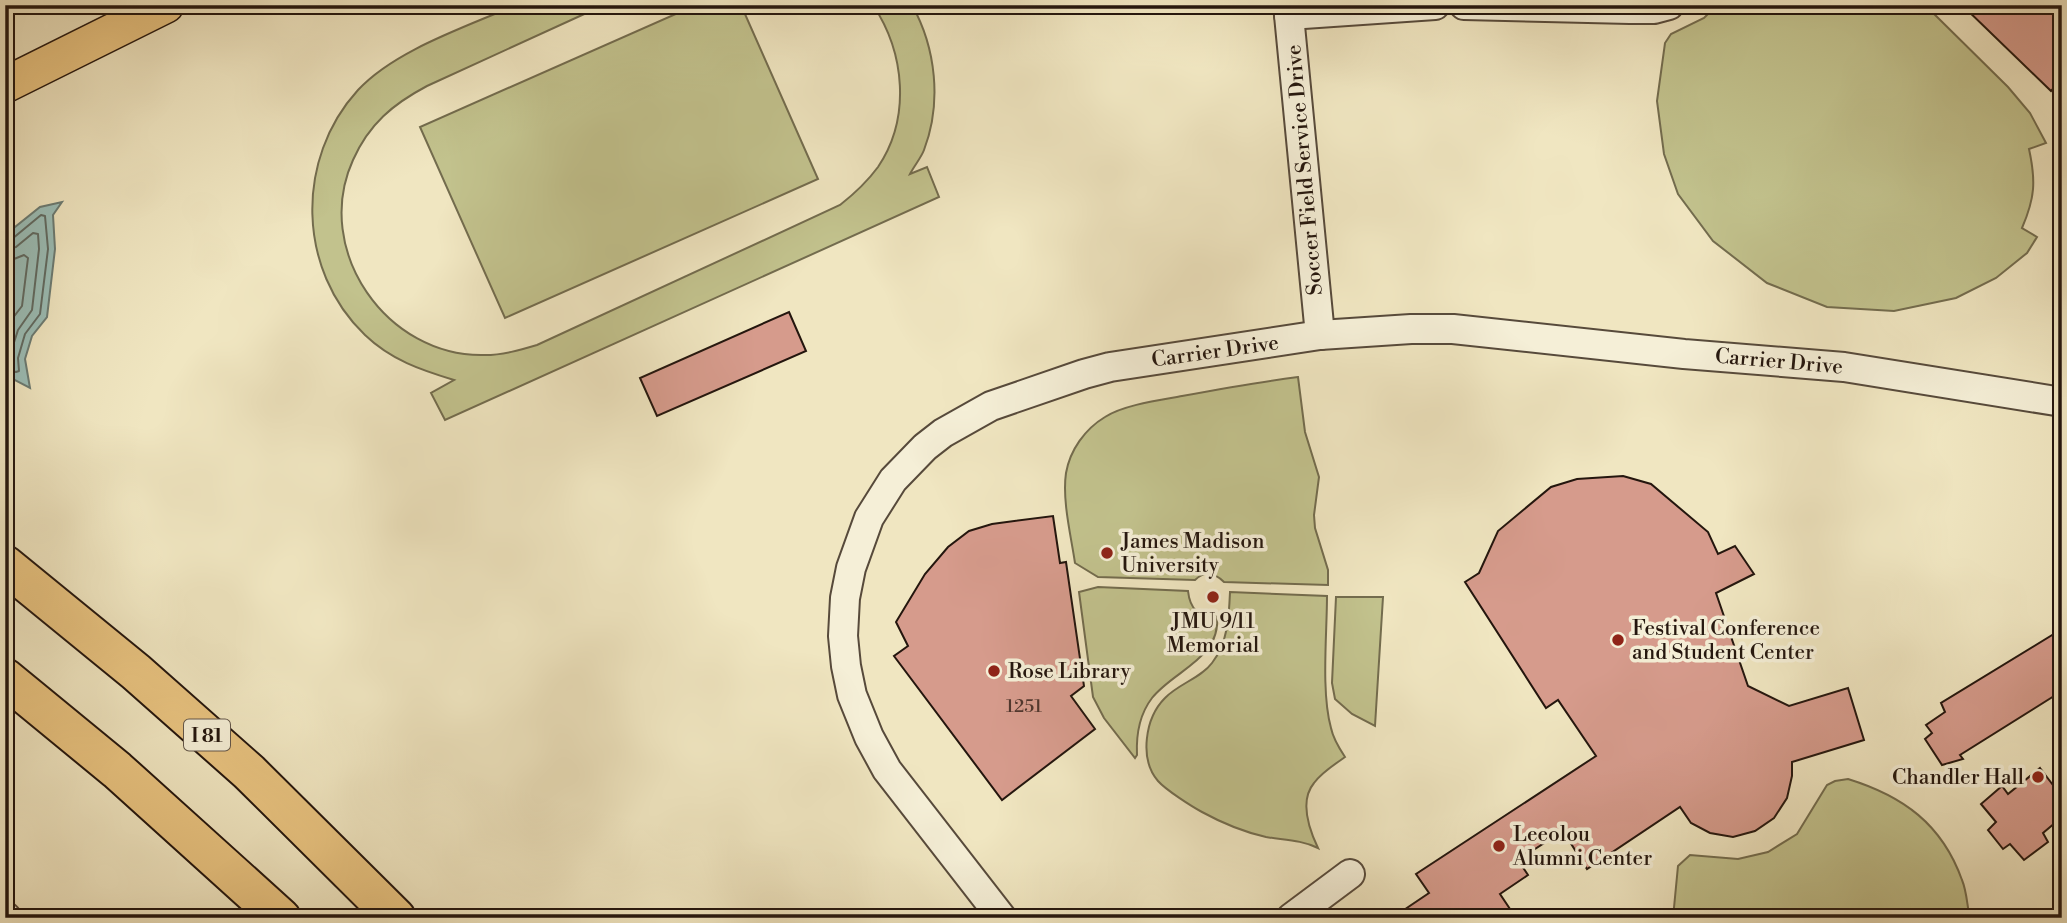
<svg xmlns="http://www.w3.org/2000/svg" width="2067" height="923" viewBox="0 0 2067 923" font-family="'Libre Bodoni',serif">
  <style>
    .green { fill: #c2c28d; stroke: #736c4e; stroke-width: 2 }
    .water { fill: #9bbeb7; stroke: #6b7b73; stroke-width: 2 }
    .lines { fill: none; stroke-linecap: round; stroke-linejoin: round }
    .shore { stroke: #606a62; stroke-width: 2 }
    .building { fill: #d69b8c; stroke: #24160e; stroke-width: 2 }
    .minor-casing { stroke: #574a3b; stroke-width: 32 }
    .major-casing { stroke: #24160e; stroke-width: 38 }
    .highway-casing { stroke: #24160e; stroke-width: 42 }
    .minor { stroke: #f5efd7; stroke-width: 28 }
    .major { stroke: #e8c380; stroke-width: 35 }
    .highway { stroke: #e8c380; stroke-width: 38 }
    .poi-dot { fill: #8f2418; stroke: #f5efd7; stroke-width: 2.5 }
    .labels { text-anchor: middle; stroke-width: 7; stroke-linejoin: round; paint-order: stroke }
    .number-label { font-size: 18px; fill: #50372e }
    .shield { fill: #f5efd7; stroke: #63574a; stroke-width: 2 }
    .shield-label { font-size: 19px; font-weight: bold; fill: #24160e }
    .street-label { font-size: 21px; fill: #24160e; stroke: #f5efd7 }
    .poi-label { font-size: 21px; fill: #24160e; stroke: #f5efd7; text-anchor: start }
  </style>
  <rect width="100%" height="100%" fill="#f0e6c1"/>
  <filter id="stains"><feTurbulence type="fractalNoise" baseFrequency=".00286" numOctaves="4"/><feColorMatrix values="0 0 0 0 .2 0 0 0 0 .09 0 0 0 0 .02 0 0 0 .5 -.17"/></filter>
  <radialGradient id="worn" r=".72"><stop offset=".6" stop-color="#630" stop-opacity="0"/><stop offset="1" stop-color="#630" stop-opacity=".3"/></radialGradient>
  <g class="green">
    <path d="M516,5H604L427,86C393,104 369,124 353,160C312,250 387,358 485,355C503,355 520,350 537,345L840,205C854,194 867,182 878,167C911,118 905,53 873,5H912C936,48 942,103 924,150C921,158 914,166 910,174L927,167L939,197L445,420L431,393L454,380C421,370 391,360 365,335C297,270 295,159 358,90C395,50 466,27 516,5Z"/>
    <path d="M696,5H741L818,179L505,318L420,127Z"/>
    <path d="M1717,5H1925L2008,87L2030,113L2046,143L2029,149C2036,181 2035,198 2022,228L2037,237L2027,253L1996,278L1956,298L1894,311L1827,307L1767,283L1713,241L1678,194L1664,154L1657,101L1665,43L1671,34L1704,18Z"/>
    <path d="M1298,377L1305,432L1319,477L1314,515L1315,528L1328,570V585L1224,582C1215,573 1205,570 1195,580L1098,577L1075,563C1071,536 1062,500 1066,473C1070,450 1085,429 1105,417C1123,405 1160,400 1182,396C1220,389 1259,382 1298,377Z"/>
    <path d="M1098,587L1188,591C1190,609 1198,617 1217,616C1221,659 1174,670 1152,698C1139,715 1136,734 1137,755L1135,758L1104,718L1093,697L1079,592Z"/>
    <path d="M1230,592L1327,596C1327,634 1321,692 1331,728C1333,738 1339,748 1345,757C1334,765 1322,772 1314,783C1299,801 1309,829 1318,848C1302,840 1284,840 1266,837C1244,832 1222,823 1202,812C1191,806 1166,790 1158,781C1139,759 1145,718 1165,698C1178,684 1201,678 1212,663C1228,643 1229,616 1230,592Z"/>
    <path d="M1336,597H1383L1375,726L1352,714L1335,699L1332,683Z"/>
    <path d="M1848,779C1903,796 1942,824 1962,880C1967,892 1967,906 1970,918H1673L1678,866L1690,855L1738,859L1768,852L1797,834L1827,785L1835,781Z"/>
  </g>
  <path class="water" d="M62,202L53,215L55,249L47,317L32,336L25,359L30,388L5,375V235L40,207Z"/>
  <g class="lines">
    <g class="shore">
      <path d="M5,240L12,239L41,215L45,216L48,249L40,314L25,334L18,358L19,371L16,372L5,369"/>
      <path d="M5,249L16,247L33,233L38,234L39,249L32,310L18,330L9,358L5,360"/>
      <path d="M5,260L14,259L24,255L28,258L22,306L9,323L5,334"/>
    </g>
  </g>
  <g class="building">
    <path d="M1962,5H2062V79L2051,91Z"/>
    <path d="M789,312L806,351L657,416L640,378Z"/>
    <path d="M1623,476L1651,484L1708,532L1718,554L1735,546L1754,574L1716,593L1748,686L1789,706L1848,688L1864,740L1792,762V776L1787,798L1774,818L1755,831L1733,837L1710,833L1691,823L1680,807L1587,869L1563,831L1518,860L1528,875L1500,894L1516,918H1392L1429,893L1416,874L1596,756L1558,700L1546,708L1465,582L1479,573L1498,531L1551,487L1577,479Z"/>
    <path d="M1053,516L1060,563L1066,562L1084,686L1071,696L1095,729L1002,800L894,656L908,646L896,622L925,574L948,547L969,531L992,524Z"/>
    <path d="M2062,629V691L1960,755L1963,759L1942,765L1925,739L1932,733L1926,725L1945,712L1941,703Z"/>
    <path d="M2040,768L2062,797V817L2043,833L2048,842L2024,860L2010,844L2003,849L1988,830L1996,822L1981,804L2002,786L2008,794Z"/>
  </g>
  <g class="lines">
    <g class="minor-casing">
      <g id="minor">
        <path d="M1288,5L1320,335"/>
        <path d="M1464,5L1630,9H1654L1669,5"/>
        <path d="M1289,15L1435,5"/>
        <path d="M5,916L7,918"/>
        <path d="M1002,918L887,770L869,737L852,695L846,666L843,636L845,598L851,568L869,518L893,480L925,447L943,433L991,406L1084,374L1110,367L1320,335L1411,329H1453L1684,354L1844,367L2062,402"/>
        <path d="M1291,918L1350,874"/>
      </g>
    </g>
    <g class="major-casing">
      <path id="major" d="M5,85L166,5"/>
    </g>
    <g class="highway-casing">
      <g id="highway">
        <path d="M5,565L136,672L249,772L396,918"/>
        <path d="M5,678L117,770L281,918"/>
      </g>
    </g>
    <use href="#minor" class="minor"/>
    <use href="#major" class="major"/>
    <use href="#highway" class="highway"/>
  </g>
  <g class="poi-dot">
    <circle cx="1107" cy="553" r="7"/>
    <circle cx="1213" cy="597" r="7"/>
    <circle cx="1618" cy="640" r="7"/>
    <circle cx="994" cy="671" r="7"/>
    <circle cx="2038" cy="777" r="7"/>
    <circle cx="1499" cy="846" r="7"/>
  </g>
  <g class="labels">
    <g class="number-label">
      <text x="1024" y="712">1251</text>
    </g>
    <rect class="shield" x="184" y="719.5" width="46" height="31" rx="5"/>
    <g class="shield-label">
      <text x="207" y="742">I 81</text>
    </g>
    <g class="street-label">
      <text transform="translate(1304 170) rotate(-95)" y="7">Soccer Field Service Drive</text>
      <text transform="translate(1215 351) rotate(-8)" y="7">Carrier Drive</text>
      <text transform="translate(1779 361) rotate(5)" y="7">Carrier Drive</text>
    </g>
    <g class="poi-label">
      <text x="1121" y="548">James Madison<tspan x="1121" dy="24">University</tspan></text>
      <text x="1213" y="628" text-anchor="middle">JMU 9/11<tspan x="1213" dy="24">Memorial</tspan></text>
      <text x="1632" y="635">Festival Conference<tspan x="1632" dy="24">and Student Center</tspan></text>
      <text x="1008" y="678">Rose Library</text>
      <text x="2024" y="784" text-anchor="end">Chandler Hall</text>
      <text x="1513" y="841">Leeolou<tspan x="1513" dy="24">Alumni Center</tspan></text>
    </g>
  </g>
  <rect width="2067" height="923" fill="none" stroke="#f0e6c1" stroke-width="28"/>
  <rect x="7" y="7" width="2053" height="909" fill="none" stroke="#24160e" stroke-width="3.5"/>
  <rect x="14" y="14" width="2039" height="895" fill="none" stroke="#24160e" stroke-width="2"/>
  <rect width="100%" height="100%" filter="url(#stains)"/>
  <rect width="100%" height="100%" fill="url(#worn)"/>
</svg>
